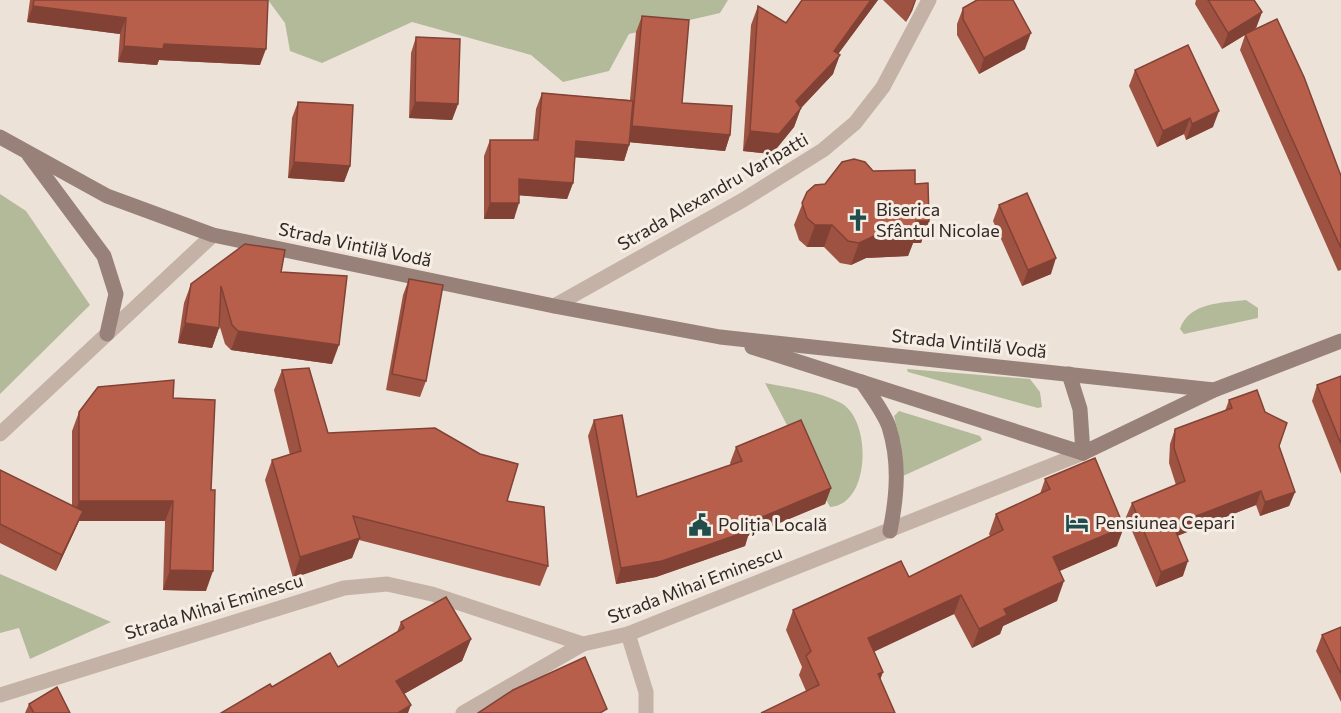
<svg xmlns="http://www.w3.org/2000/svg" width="1341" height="713" viewBox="0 0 1341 713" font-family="Commissioner,sans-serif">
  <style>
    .green { fill: #b2ba9a }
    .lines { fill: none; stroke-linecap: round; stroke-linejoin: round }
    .pedestrian { stroke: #c4b2a6; stroke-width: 15 }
    .minor { stroke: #c4b2a6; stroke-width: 15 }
    .secondary { stroke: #978178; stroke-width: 15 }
    .wall { fill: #9e5241 }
    .shaded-wall { fill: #814235 }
    .building { fill: #b85f4c; stroke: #814235; stroke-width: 1.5 }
    .labels { text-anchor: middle; stroke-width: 6; stroke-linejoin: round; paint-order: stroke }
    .street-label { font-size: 18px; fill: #312926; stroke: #f6ede4 }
    .poi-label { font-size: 18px; fill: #312926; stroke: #f6ede4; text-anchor: start }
  </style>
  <rect width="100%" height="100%" fill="#ede2d8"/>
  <g class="green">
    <path d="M268,0H728L720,13L629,34L609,71L563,82L531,55L412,22L322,63L290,51L285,23Z"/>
    <path d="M0,194L26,211L90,305L0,394Z"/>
    <path d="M1246,300L1258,308V318L1184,334L1180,329C1189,302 1222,303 1246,300Z"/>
    <path d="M907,369L1030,379L1040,392L1042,407L1038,408L908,372Z"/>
    <path d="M765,383C789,388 819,391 841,403C872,420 871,505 830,507Z"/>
    <path d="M899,411L980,436L982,440L903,476L901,445L894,416Z"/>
    <path d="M0,574L111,622L30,659L19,628L0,633Z"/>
  </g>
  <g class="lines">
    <path class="pedestrian" d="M463,713L583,644"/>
    <g class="minor">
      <path d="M554,306L743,200L823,150L855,123L883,87L929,0"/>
      <path d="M0,434L213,235"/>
      <path d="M628,634L646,692V713"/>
      <path d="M0,695L344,588L387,584L432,594L583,644L628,634L1083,453"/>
    </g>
    <g class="secondary">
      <path d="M0,137L107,196L213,235L554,306L720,337L1214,390"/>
      <path d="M29,155L104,256L116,294L107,334"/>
      <path d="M752,347L1083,453"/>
      <path d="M1069,374L1080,409L1083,453"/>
      <path d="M862,382C871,396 884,412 889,427C900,462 897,496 890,531"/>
      <path d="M1083,453L1214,390L1341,341"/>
    </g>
  </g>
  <g class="wall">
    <path d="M30,0H268L260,65L159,60L157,65L118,62L120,34L27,22Z"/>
    <path d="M802,0H878L838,54L833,74L801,108L794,127L772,154L743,151L751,25L758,6L786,23Z"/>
    <path d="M883,0H916L912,11L906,22Z"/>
    <path d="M1196,0H1254L1262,12L1256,28L1248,33L1341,176V270L1338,271L1240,50L1245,35L1222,49L1195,4Z"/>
    <path d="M963,8L1025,49L979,74L957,35V24Z"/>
    <path d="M642,16L682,103L730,135L725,151L630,142L624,161L575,157L573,183L567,199L519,195L514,219H484V156L490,140H533L536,109L542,93L630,100L636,32Z"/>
    <path d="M416,37L458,104L452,120L409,118L411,53Z"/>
    <path d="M1135,70L1213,127L1186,140L1184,134L1157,147L1129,86Z"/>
    <path d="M298,102L350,166L344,182L288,178L292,118Z"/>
    <path d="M873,171L915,184L929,221L921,243H913L908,256L866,258L851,265L840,263L824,247H807L799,240L794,225L807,192L825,184Z"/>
    <path d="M999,205L1051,274L1022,286L993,221Z"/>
    <path d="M281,272L332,364L231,350L225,344L219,324V328L212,348L178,343L184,303L191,284Z"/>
    <path d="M409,279L426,381L420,397L386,390L403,295Z"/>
    <path d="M282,370L328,433L507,501L548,566L540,586L359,540L352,558L293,578L265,480L272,460L290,455L274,390Z"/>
    <path d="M1341,376V474L1312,401L1317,385Z"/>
    <path d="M173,398L206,591L163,590L165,521H79L56,571L0,543V470L72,505V431L79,412Z"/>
    <path d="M1229,400L1265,412L1279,446L1295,492L1289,506L1260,516L1256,505L1177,536L1183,576L1156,587L1126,517L1132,503L1176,485L1169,463L1170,444L1175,429L1225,411Z"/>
    <path d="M594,420L637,497L731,465L730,463L736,447L831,488L825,504L748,536L745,546L656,577L616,584L588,436Z"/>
    <path d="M1045,479L1117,546L1059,571L1057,601L1003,626L1000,634L972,648L954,614L874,651L883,672L880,679L806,691L799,675L802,667L786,630L793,610L909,577L990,536L989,534L996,514L1040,494Z"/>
    <path d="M401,622L471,639L462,661L404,694L272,687L338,667L397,632Z"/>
    <path d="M1341,627V702L1316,651L1322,635Z"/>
    <path d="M29,704L70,713H25Z"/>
  </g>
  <g class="shaded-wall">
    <path d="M871,0H878L830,65L840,55L833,74L801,108L794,127L772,154L743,151L750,131L796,101Z"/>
    <path d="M915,0H916L912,11L906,22Z"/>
    <path d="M33,6L126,18L120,34L27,22Z"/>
    <path d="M1262,12L1256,28L1222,49L1228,33Z"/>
    <path d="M1031,33L1025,49L979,74L984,58Z"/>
    <path d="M164,44L266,49L260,65L159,60L157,65L118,62L124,46Z"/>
    <path d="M415,102L458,104L452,120L409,118Z"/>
    <path d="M1219,111L1213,127L1186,140L1192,124Z"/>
    <path d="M1190,118L1184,134L1157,147L1163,131Z"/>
    <path d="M632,126L730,135L725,151L626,142Z"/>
    <path d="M576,141L629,145L624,161L570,157Z"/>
    <path d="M294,162L350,166L344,182L288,178Z"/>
    <path d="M519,179L573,183L567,199L514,195Z"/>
    <path d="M490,203H519L514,219H484Z"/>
    <path d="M916,221H929L921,243H913L908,256L866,258L851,265L859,243L874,236Z"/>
    <path d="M815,225H832L824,247H807Z"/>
    <path d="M1056,258L1051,274L1022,286L1028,270Z"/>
    <path d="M185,323L219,328L212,348L178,343Z"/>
    <path d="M238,331L339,345L332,364L231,350Z"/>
    <path d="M831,488L825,504L748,536L745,546L656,577L616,584L621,568L748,523Z"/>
    <path d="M1261,491L1256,505L1167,540L1173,525Z"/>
    <path d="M1295,492L1289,506L1260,516L1265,502Z"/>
    <path d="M79,501H173L165,521H79L56,571Z"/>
    <path d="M1124,527L1117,546L1046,577L1053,557Z"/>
    <path d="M360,538L352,558L293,578L300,557Z"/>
    <path d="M1188,561L1183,576L1156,587L1161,572Z"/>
    <path d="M170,570L213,571L206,591L163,590Z"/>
    <path d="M1064,581L1057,601L1003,626L1000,634L972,648L979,629L1004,609Z"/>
    <path d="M961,595L954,614L861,658L868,638Z"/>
    <path d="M471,639L462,661L388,703L396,681Z"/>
    <path d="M883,672L876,691L878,674Z"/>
    <path d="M411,705L408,713H398Z"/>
  </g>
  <g class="building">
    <path d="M34,0H268L266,49L164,44L163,49L124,46L126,18L33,6Z"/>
    <path d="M802,0H871L834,51L840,55L796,101L801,108L779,134L750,131L758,6L786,23Z"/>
    <path d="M977,0H1013L1031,33L984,58L963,19V8Z"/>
    <path d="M1208,0H1254L1262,12L1228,33Z"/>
    <path d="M642,16L689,20L682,103L732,106L730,135L632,126Z"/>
    <path d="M1277,19L1304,77L1341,176V248L1245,34Z"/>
    <path d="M416,37L460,39L458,104L415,102Z"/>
    <path d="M1188,45L1219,111L1192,124L1190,118L1163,131L1135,70Z"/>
    <path d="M542,93L633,101L629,145L576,141L573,183L519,179V203H490V140H538Z"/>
    <path d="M298,102L353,105L350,166L294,162Z"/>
    <path d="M854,159L865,162L873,171L915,170V184L928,183L929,221H916V234L874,236L859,243L848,241L832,225H815L807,218L802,203L807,192L815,185L825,184L842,162Z"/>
    <path d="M1027,193L1056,258L1028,270L999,205Z"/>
    <path d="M245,244L285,250L281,272L347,276L339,345L238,331L232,325L221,286L219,328L185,323L191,284Z"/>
    <path d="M409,279L443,285L426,381L392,374Z"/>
    <path d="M309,368L328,433L435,428L480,454L518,464L507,501L544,507L548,566L353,516L360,538L300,557L272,460L301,451L282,370Z"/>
    <path d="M1341,376V444L1317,385Z"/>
    <path d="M174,380L173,398L215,400L211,490H215L213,571L170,570L173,501H79V412L98,387Z"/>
    <path d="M1257,390L1265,412L1287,423L1279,446L1295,492L1265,502L1261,491L1173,525L1188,561L1161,572L1132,503L1185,481L1174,448L1175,429L1232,408L1229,400Z"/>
    <path d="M622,415L637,497L742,461L736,447L801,420L831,488L748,523L751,530L662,561L621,568L594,420Z"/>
    <path d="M1095,458L1124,527L1053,557L1064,581L1004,609L1007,615L979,629L961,595L868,638L883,672L878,674L895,713H761L819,685L806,656L811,651L793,610L901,561L909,577L1003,530L996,514L1050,489L1045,479Z"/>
    <path d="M0,470L83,511L62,555L0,524Z"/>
    <path d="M446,597L471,639L396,681L411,705L398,713H221L270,684L272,687L330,653L338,667L404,628L401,622Z"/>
    <path d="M1341,627V674L1322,635Z"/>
    <path d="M585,657L607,709L600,713H478L513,690Z"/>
    <path d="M57,687L70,713H34L29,704Z"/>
  </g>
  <defs>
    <g id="church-bare" transform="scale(1.8)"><path d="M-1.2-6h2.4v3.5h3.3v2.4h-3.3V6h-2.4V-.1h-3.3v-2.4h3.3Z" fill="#214d4d" stroke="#f6ede4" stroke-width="2.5" paint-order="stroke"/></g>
    <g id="hotel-bare" transform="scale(1.8)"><path d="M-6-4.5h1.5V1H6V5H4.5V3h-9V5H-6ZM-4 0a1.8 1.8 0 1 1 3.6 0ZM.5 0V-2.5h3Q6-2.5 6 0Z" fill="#214d4d" stroke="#f6ede4" stroke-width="2.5" paint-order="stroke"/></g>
    <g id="civic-bare" transform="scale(1.8)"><path d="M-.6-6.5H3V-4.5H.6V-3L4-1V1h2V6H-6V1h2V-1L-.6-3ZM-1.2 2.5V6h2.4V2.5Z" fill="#214d4d" stroke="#f6ede4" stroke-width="2.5" paint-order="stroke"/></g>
  </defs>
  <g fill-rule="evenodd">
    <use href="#church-bare" x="858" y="220"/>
    <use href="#hotel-bare" x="1077" y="523"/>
    <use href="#civic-bare" x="700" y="525"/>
  </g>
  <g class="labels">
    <g class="street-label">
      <text transform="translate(713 192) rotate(-30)" y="6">Strada Alexandru Varipatti</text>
      <text transform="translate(355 245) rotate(12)" y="6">Strada Vintilă Vodă</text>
      <text transform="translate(969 344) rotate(6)" y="6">Strada Vintilă Vodă</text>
      <text transform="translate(695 585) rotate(-21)" y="6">Strada Mihai Eminescu</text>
      <text transform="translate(214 607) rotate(-17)" y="6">Strada Mihai Eminescu</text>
    </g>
    <g class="poi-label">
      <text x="876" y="216">Biserica<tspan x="876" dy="21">Sfântul Nicolae</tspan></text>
      <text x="1095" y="529">Pensiunea Cepari</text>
      <text x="718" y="531">Poliția Locală</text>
    </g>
  </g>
</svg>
